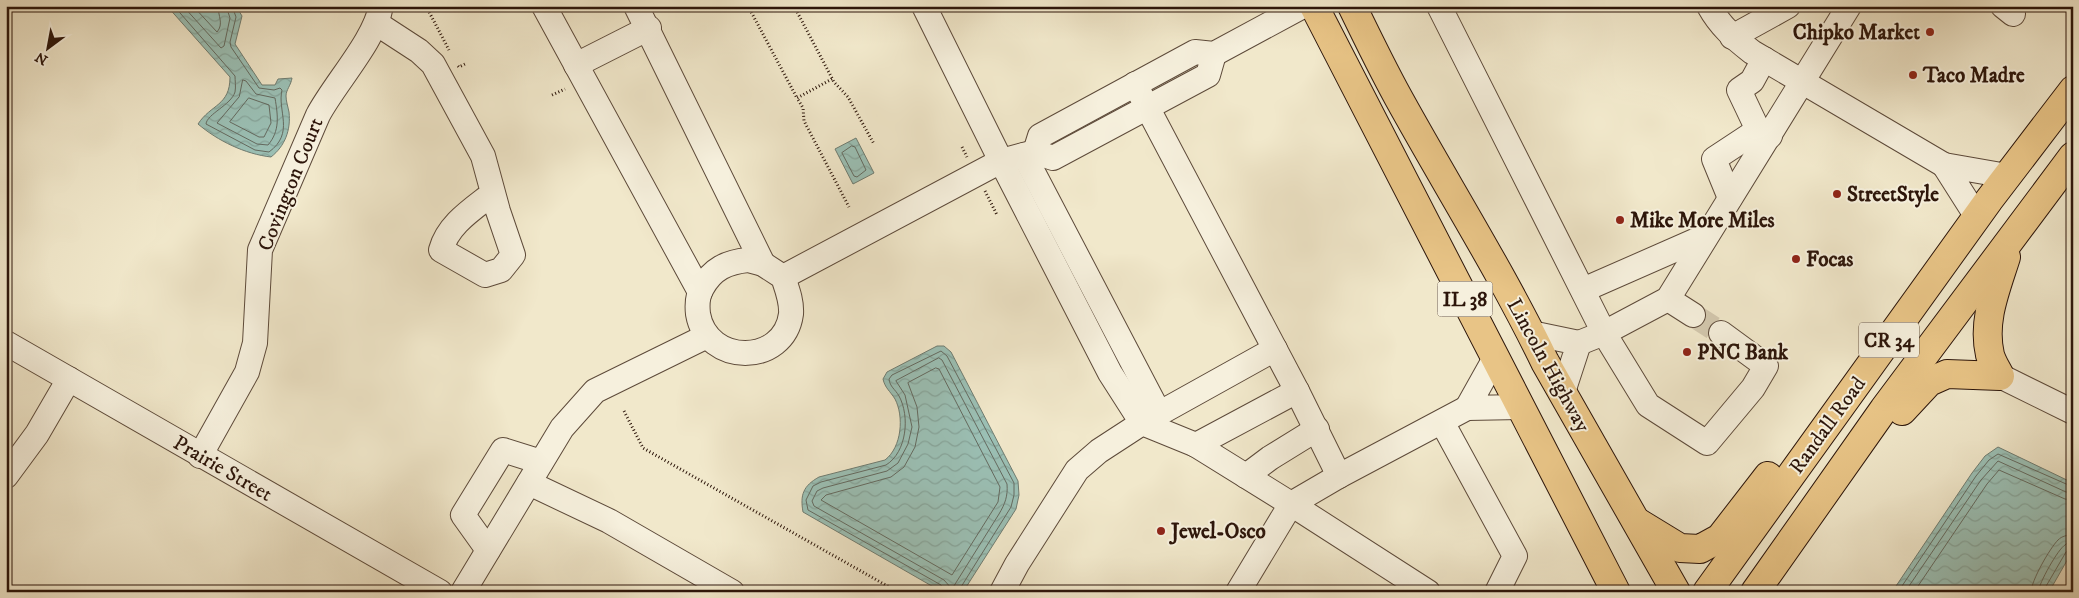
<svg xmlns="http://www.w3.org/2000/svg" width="2079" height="598" viewBox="0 0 2079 598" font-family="'IM FELL DW Pica',serif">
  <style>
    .water { fill: url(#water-waves); stroke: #6f7c71 }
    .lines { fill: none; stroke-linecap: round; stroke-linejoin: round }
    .shore { stroke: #646a60; stroke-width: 1 }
    .minor-tunnel { stroke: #d3c8ae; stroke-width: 24; stroke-dasharray: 24 12; stroke-linecap: butt }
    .minor-casing { stroke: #5d4a3a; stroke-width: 26 }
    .major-casing { stroke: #2c150a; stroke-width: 30 }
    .path { stroke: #2c150a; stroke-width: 3; stroke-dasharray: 1 2.5; stroke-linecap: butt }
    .minor { stroke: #f6f0dd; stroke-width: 24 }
    .major { stroke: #e8c486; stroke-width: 28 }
    .poi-dot { fill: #8f2418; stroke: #f6f0dd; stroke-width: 2 }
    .labels { text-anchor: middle; stroke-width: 4; stroke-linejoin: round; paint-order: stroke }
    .shield { fill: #f6f0dd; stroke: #695749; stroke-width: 1 }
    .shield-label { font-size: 20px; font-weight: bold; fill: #2c150a }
    .poi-label { font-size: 21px; font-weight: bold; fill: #2c150a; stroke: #f6f0dd; text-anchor: start }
    .street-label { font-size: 21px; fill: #2c150a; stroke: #f6f0dd }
  </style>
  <defs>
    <pattern id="water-waves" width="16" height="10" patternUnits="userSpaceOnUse" patternTransform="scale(1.25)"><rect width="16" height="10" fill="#9bc0b5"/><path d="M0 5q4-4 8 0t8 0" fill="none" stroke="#86a49a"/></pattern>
  </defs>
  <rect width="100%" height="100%" fill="#f1e8cb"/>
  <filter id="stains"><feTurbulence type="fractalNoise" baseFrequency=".004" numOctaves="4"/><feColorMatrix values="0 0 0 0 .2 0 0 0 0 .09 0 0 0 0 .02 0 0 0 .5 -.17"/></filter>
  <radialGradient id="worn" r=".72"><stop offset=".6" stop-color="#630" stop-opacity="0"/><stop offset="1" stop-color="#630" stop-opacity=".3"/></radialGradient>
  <g class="water">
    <path d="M167,6H236L242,16L235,44L262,85H275L278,79L292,78C291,85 286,90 286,96C286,101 288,107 289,112C291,130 285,146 271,157C245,154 218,141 198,124C211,104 230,106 230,77Z"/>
    <path d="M856,138L874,173L853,184L835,149Z"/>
    <path d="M937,346H944L951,352L1018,481L1019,495L1016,509L963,592H944L937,589L803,512C800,495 803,486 819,477L885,460C902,447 904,416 895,399C890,391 885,388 883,379L887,372Z"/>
    <path d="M1998,447L2071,482L2073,485V550L2049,592H1892L1972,473L1985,456Z"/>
  </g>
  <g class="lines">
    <g class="shore">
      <path d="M174,6L235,76C235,80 236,87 235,92C231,105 207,114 206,124L255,150L269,152C295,133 277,111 282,90L280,88L274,90L259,88L231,47L230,42L236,17L232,6"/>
      <path d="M183,6L221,48L224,46L230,18L226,6"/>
      <path d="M193,6L217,32C224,24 218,16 218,6"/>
      <path d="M243,80L246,81L256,94L275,98C278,116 280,131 268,145L257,144L217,123L239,97Z"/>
      <path d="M249,98L269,105L271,123L264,137H259L230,122Z"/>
      <path d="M852,146L855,147L866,170L857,177L854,176L842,153Z"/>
      <path d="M939,358L942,360L1007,484C1008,496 1005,504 999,514L952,589L944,580L814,506L812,501L817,491L823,488L887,471L898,463L908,444L912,427L905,395L896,381Z"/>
      <path d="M936,368L939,369L1000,487L998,502L952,575L821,500L826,495L891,477L904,467L915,447L919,427L917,407L908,383Z"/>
      <path d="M944,592L941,585L808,510L806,500L813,486L821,482L886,465C907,452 910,416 899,396C895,389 890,387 889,379L892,375L941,351L947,356L1014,483V495L1011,507L961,587L960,592"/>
      <path d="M1898,592L1976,476L1989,460L1998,454L2073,487"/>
      <path d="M1905,592L1981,480L1998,461L2066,492L2073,493"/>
      <path d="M1914,592L1987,484L1999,470L2065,499L2073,500"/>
      <path d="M2031,592C2031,581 2050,548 2058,540C2062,536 2067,535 2073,535"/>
      <path d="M2038,592C2039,583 2058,549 2065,545C2068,542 2069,543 2073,543"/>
      <path d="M2045,592V588L2066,552L2073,549"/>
    </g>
    <path class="minor-tunnel" d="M1693,315L1721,333"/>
    <g class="minor-casing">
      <g id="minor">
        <path d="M544,6L700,292"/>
        <path d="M636,6L763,264"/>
        <path d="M924,6L1001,161L1110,373L1142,423L1275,349"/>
        <path d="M1439,6L1604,333L1648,405L1707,443L1753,388L1766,366L1721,333"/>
        <path d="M1709,6C1720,26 1734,38 1752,52L1944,165"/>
        <path d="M2003,6L2013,14"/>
        <path d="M376,23L419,51L433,64L483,156L498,211L513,255L501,270L485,275L441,250C448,224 473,209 493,193"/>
        <path d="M1732,37L1788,6"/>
        <path d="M576,65L649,28"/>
        <path d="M1135,84L1297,391"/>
        <path d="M1758,130L1739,90L1752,81L1764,59"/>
        <path d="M1035,152L1040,136L1195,52L1214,54L1303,6"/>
        <path d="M1024,155L1159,413"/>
        <path d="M1730,198L1714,159L1758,130L1770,136"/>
        <path d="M1977,217L1944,165L2007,176"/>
        <path d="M748,260L763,264L783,277C787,289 792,301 791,314C784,366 707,366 698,314C697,305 697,296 702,288C712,269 727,262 748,260Z"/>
        <path d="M783,277L1001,161L1035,152L1053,158L1208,75L1214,54"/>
        <path d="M1583,290L1706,236"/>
        <path d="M1668,299L1693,315"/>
        <path d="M1531,333L1579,343L1563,392"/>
        <path d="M6,343L440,592"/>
        <path d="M1579,343L1604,333L1668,299L1849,6"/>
        <path d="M1495,358L1467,408L1520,407"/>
        <path d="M2000,376L2073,412"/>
        <path d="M1442,422L1515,556L1497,592"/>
        <path d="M1196,445L1297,391L1339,476"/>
        <path d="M200,456L247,372L255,343L260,250L318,115C335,83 375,40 381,6"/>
        <path d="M6,476L37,434L69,379"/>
        <path d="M1246,476L1270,458L1317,429"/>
        <path d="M529,483L609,521L732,592"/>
        <path d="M488,550L463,515L503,450L541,462"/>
        <path d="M463,592L562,428L595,391L707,336"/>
        <path d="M1002,592L1017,564L1077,470L1099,451L1142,423L1196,445L1291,504L1238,592"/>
        <path d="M1428,592L1291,504L1339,476L1467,408"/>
      </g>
    </g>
    <g class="major-casing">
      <g id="major">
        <path d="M1314,6L1616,592"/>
        <path d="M1352,6C1367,37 1382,68 1398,97C1447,186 1501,271 1545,362L1676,592"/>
        <path d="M1902,411L1929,382L1947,374L2000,376C1997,370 1992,362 1990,355C1982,321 1996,289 2006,257"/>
        <path d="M1639,523L1680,548L1700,549L1720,538L1768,476"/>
        <path d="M1707,592L1989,200L2073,90"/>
        <path d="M1755,592L1884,409L2073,156"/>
      </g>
    </g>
    <g class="path">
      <path d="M426,6L449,50"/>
      <path d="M748,6L797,98"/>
      <path d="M794,6L834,82L848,97L874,144"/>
      <path d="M458,66L459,67L465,64"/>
      <path d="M832,79L797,98L803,108L804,121L849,207"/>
      <path d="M552,95L565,89"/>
      <path d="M962,147L967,157"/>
      <path d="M985,191L997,215"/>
      <path d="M624,411L643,448L898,592"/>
    </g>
    <use href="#minor" class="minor"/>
    <use href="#major" class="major"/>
  </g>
  <g class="poi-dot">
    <circle cx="1930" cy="32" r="5"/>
    <circle cx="1913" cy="75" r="5"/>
    <circle cx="1837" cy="194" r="5"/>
    <circle cx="1620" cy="220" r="5"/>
    <circle cx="1796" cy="259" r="5"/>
    <circle cx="1687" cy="352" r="5"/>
    <circle cx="1161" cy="531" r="5"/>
  </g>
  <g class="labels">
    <g class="shield">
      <rect x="1437.5" y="281.5" width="55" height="35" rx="4"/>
      <rect x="1859" y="322.5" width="60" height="35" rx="4"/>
    </g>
    <g class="shield-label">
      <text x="1465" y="306">IL 38</text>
      <text x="1889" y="347">CR 34</text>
    </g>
    <g class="poi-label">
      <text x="1920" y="39" text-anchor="end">Chipko Market</text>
      <text x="1923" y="82">Taco Madre</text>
      <text x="1847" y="201">StreetStyle</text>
      <text x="1630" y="227">Mike More Miles</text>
      <text x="1806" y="266">Focas</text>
      <text x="1697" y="359">PNC Bank</text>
      <text x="1171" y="538">Jewel-Osco</text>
    </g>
    <g class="street-label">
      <text transform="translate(290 184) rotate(-68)" y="7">Covington Court</text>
      <text transform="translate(1549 365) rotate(61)" y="7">Lincoln Highway</text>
      <text transform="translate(1827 425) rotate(-54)" y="7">Randall Road</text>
      <text transform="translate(223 468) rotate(30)" y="7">Prairie Street</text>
    </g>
  </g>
  <rect width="2079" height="598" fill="none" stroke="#f1e8cb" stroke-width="25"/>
  <rect x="8" y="8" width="2064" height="583" fill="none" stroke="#2c150a" stroke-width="2.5"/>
  <rect x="12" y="12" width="2054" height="573" fill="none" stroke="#2c150a"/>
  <g transform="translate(48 48) rotate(212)" stroke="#f6f0dd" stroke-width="4" paint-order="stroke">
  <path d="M0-4L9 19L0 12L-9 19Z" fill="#2c150a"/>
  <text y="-8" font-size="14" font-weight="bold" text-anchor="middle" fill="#2c150a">N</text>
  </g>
  <rect width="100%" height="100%" filter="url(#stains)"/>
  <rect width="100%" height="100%" fill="url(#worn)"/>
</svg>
